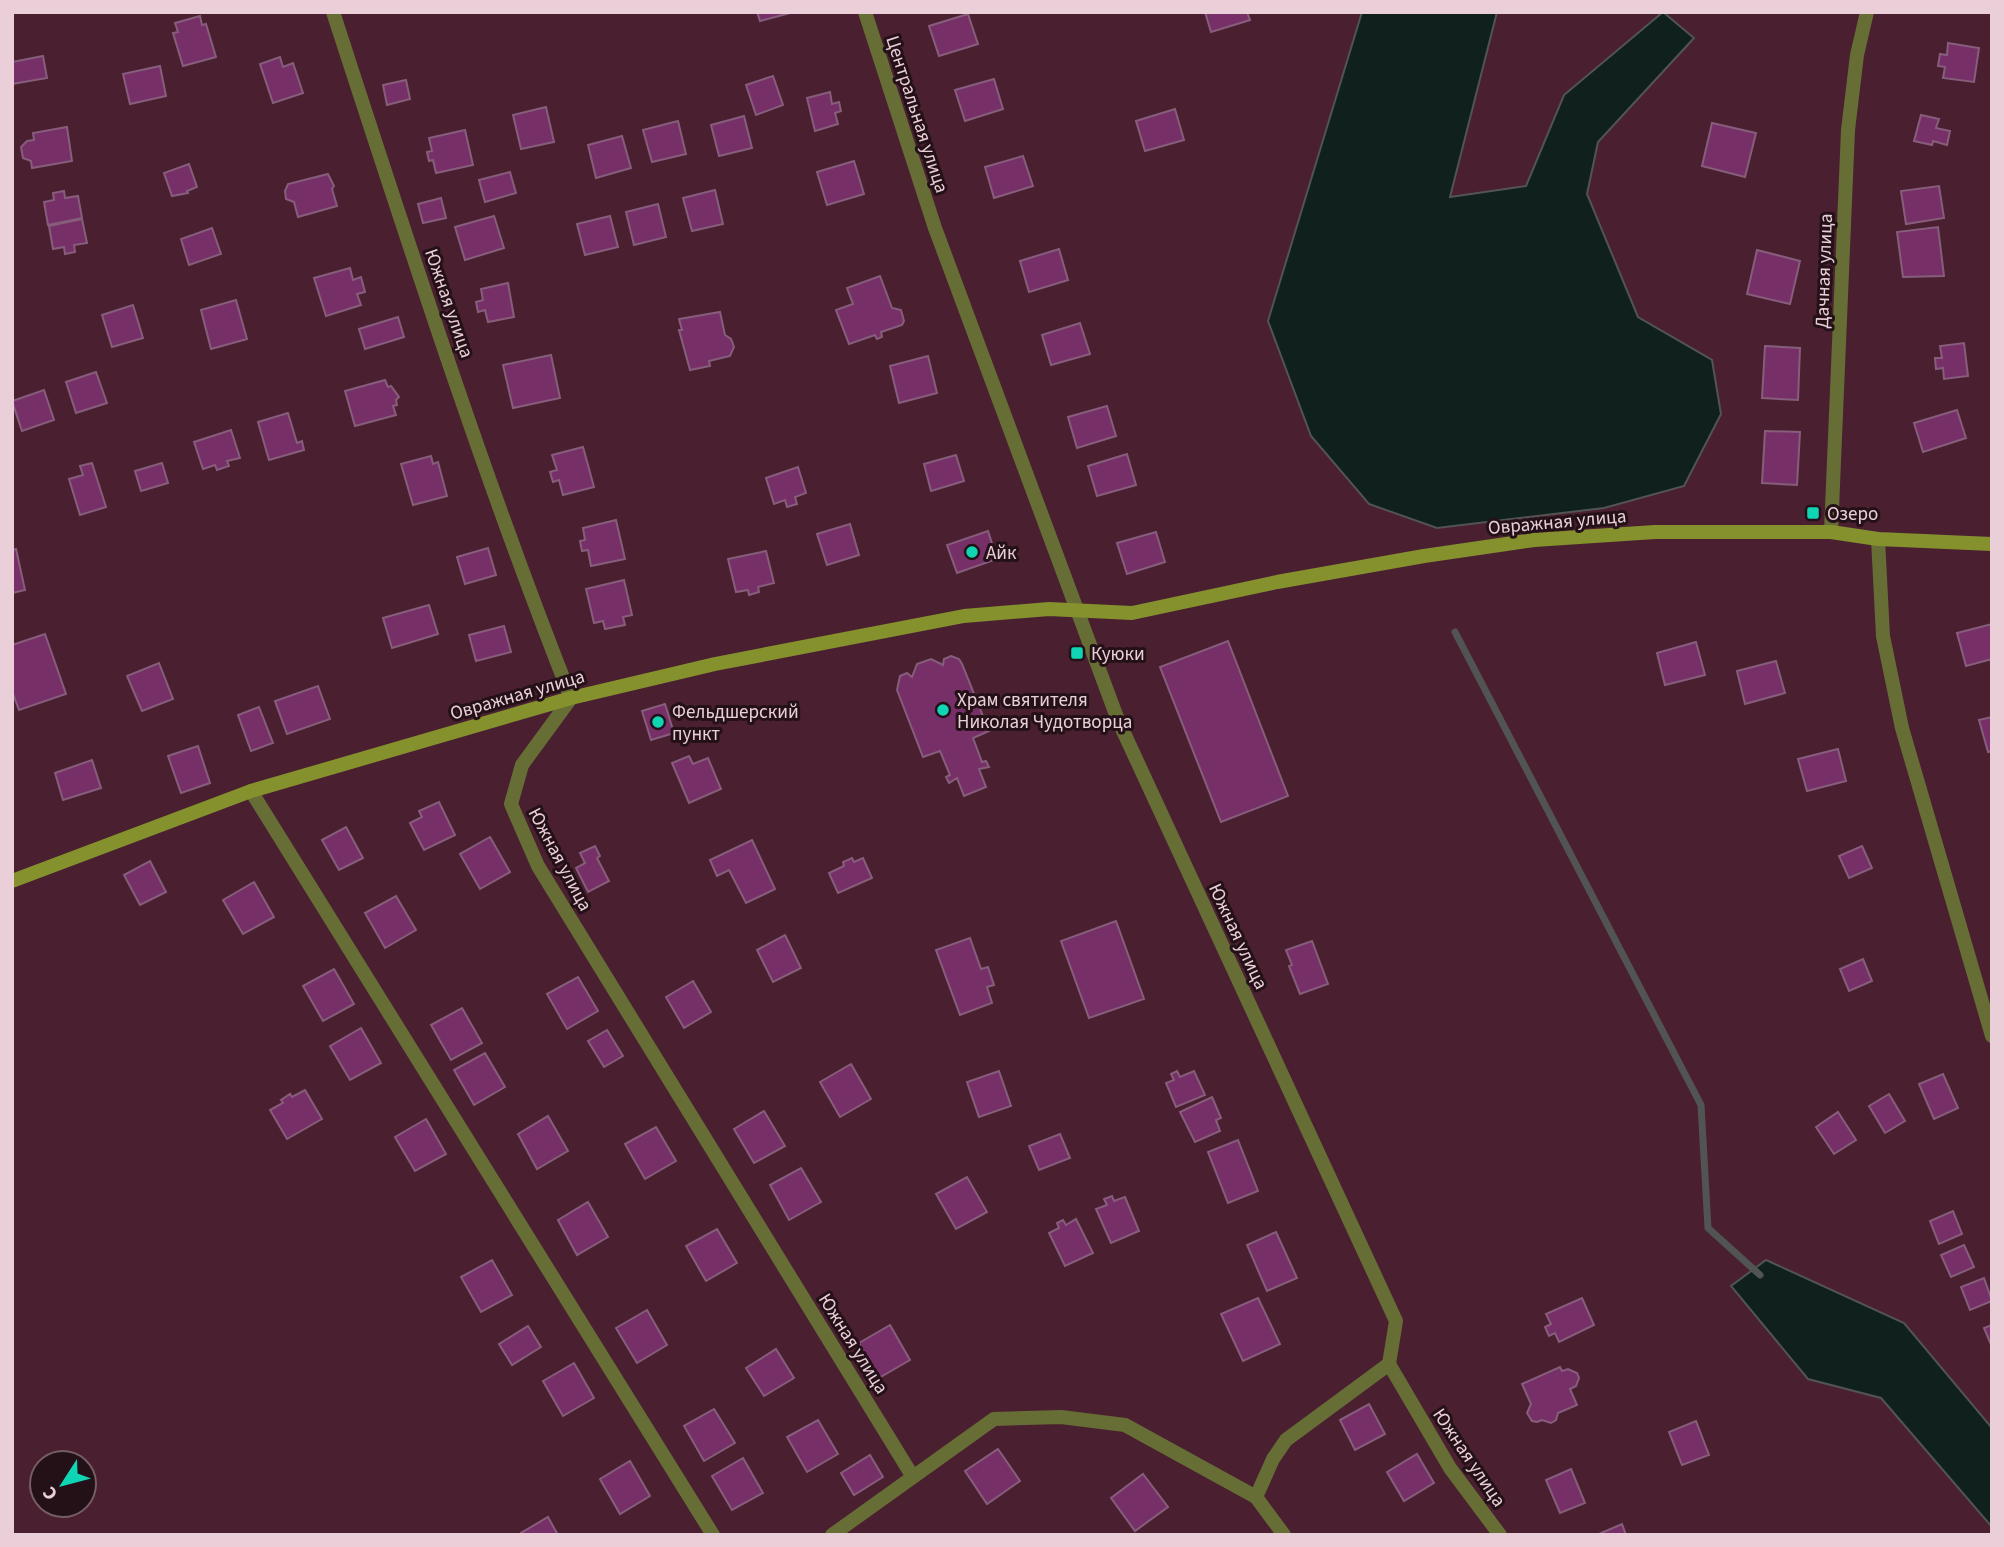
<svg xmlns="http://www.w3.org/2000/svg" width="2004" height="1547" viewBox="0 0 2004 1547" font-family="'Source Sans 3',sans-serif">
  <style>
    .water { fill: #10201c; stroke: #525454; stroke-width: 2 }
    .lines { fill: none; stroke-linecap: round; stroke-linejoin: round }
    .stream { stroke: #525454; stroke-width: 7 }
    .building { fill: #763067; stroke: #865d7b; stroke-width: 2 }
    .street { stroke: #666e35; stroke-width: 14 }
    .secondary { stroke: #84912d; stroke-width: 14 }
    .poi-dot { fill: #10d5b4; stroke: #241118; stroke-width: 2.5 }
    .labels { text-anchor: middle; stroke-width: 6; stroke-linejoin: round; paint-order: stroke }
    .street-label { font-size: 19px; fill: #ebcfd8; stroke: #241118 }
    .poi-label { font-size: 19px; fill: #ebcfd8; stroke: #241118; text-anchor: start }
  </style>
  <rect width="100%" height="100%" fill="#4a2031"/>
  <g class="water">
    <path d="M1362,12H1497L1450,197L1526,186L1564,95L1663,12L1694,38L1598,142L1587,194L1638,317L1712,360L1721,414L1684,486L1604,508L1437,528L1369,504L1311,436L1268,321Z"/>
    <path d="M1766,1260L1904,1323L1992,1428V1527L1881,1398L1808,1379L1731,1286Z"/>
  </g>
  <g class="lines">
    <path class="stream" d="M1455,632L1701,1105L1708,1228L1760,1275"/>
  </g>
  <g class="building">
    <path d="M757,12H794L760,21Z"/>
    <path d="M1205,12H1247L1250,20L1211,32Z"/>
    <path d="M968,14L978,44L939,56L929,26Z"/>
    <path d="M200,16L202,25L206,24L216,57L183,66L173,33L178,32L175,23Z"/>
    <path d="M1948,43L1979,48L1974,82L1943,78L1945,67L1938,66L1940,54L1947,55Z"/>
    <path d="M43,56L47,78L12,84V62Z"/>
    <path d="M280,57L283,67L293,63L303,93L273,103L260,64Z"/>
    <path d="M160,66L166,96L130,104L123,74Z"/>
    <path d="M773,76L783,105L756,115L746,85Z"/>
    <path d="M994,79L1003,109L965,121L955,90Z"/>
    <path d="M406,80L410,99L387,105L383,85Z"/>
    <path d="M830,92L832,104L839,102L841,111L835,113L838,124L815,131L807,98Z"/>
    <path d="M546,107L554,142L521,149L513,115Z"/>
    <path d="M1175,109L1184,140L1145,151L1136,121Z"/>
    <path d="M1921,115L1939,119L1936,128L1950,131L1947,145L1933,141L1932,145L1914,141Z"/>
    <path d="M744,116L752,148L719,156L711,125Z"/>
    <path d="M678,121L686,154L652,162L643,130Z"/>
    <path d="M1712,123L1756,133L1745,177L1702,166Z"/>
    <path d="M67,127L72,161L32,168L31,161L23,158L21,147L27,141L34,140L33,133Z"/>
    <path d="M465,130L473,165L436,173L433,160L429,161L427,152L432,151L429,138Z"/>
    <path d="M622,136L631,168L596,178L588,145Z"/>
    <path d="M1023,156L1033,186L994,198L985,167Z"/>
    <path d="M854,161L864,194L827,205L817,172Z"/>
    <path d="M189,164L197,187L187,191L188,193L172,196L164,173Z"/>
    <path d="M510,172L516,193L485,202L479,180Z"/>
    <path d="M328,174L334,186L332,189L337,206L298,217L294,202L286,199L285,191L288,184Z"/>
    <path d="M1939,186L1944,218L1906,224L1901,191Z"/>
    <path d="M715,190L723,224L692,231L683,198Z"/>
    <path d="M64,191L65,198L78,196L82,218L48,225L44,202L54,200L53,193Z"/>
    <path d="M441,198L446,218L423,223L418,204Z"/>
    <path d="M658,204L666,237L634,245L626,212Z"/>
    <path d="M494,216L504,248L465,260L455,227Z"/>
    <path d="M610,216L618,247L585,255L577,224Z"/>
    <path d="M82,219L87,243L74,245L75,252L65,254L64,247L53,249L49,226Z"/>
    <path d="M1938,227L1944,276L1903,277L1897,232Z"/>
    <path d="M212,228L221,254L189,265L181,239Z"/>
    <path d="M1059,249L1068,280L1029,292L1020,261Z"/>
    <path d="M1757,250L1800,261L1790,304L1747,294Z"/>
    <path d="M350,268L353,280L361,277L365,292L357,294L361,305L326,316L314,278Z"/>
    <path d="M880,276L892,308L901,310L904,321L902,325L881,332L882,337L877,339L875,335L849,344L836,310L853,304L847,288Z"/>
    <path d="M508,283L514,317L488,322L485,310L478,312L476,302L483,300L481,289Z"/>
    <path d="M236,300L247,339L211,349L201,310Z"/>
    <path d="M133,305L143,338L112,347L102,315Z"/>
    <path d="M720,312L725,335L731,339L734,347L730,356L709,361L710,366L690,370L679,330H682L679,319Z"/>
    <path d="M398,317L404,337L365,349L359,329Z"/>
    <path d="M1080,323L1090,354L1051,365L1042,335Z"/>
    <path d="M1964,343L1968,376L1944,379L1943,368L1936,369L1935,358H1942L1940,346Z"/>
    <path d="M1765,346L1800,348L1798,400L1762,398Z"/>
    <path d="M551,355L560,398L513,408L503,365Z"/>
    <path d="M928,356L937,393L899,403L890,366Z"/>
    <path d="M96,372L107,403L76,413L66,382Z"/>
    <path d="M385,380L388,387L391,386L399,397L396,400L397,405L393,406L396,415L355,426L345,391Z"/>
    <path d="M44,390L54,420L22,431L12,401Z"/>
    <path d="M1107,406L1116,436L1077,448L1068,417Z"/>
    <path d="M1957,410L1966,438L1923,452L1914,423Z"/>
    <path d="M288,413L297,443L302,441L304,450L269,460L258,422Z"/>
    <path d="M231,430L240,458L227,461L229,466L217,470L215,465L203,469L194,442Z"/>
    <path d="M1765,431L1800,432L1797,485L1762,483Z"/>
    <path d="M583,447L594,487L563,495L559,480L553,482L550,472L557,470L552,455Z"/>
    <path d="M1127,454L1136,485L1097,496L1088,466Z"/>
    <path d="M956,455L964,481L931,491L924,464Z"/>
    <path d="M431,456L433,464L438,462L447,496L413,505L401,464Z"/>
    <path d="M92,463L106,507L80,515L69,479L83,475L80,466Z"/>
    <path d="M162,463L168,483L141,491L135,471Z"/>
    <path d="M798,467L806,493L795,497L797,504L787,507L785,500L774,504L766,478Z"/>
    <path d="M616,520L625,559L591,566L588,550L582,551L580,541L585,540L583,528Z"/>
    <path d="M850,524L859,555L827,565L817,534Z"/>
    <path d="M988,531L997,559L957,573L947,545Z"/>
    <path d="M1156,532L1165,562L1127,574L1117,543Z"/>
    <path d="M488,548L496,575L465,584L457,557Z"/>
    <path d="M16,549L25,590L12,593V550Z"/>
    <path d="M766,551L774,583L758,587L759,592L749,595L748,590L736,592L728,559Z"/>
    <path d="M624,580L632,615L623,617L625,625L605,629L603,621L594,623L586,589Z"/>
    <path d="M429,605L438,634L392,648L383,618Z"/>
    <path d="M1992,624V659L1966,666L1957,633Z"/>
    <path d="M504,626L511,652L476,661L469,635Z"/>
    <path d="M45,634L66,694L19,710L12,691V645Z"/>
    <path d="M1228,641L1288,796L1221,822L1160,667Z"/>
    <path d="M1696,642L1705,675L1665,685L1657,653Z"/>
    <path d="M951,656L959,659L962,664L989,731L973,738L982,762L986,761L989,767L979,769L986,787L964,796L957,778L949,783L946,777L950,775L940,751L923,757L897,690L900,676L907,673L912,677L917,664L931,659L943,665L944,659Z"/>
    <path d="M1776,661L1785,693L1745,704L1737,671Z"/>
    <path d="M159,663L173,699L142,711L127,676Z"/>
    <path d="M318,686L330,719L287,734L275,701Z"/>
    <path d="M665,704L674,733L651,740L642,711Z"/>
    <path d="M259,707L273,743L251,751L238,715Z"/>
    <path d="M1992,717V751L1988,752L1979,720Z"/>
    <path d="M198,746L210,783L181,793L168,756Z"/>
    <path d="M1838,749L1846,781L1807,791L1798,759Z"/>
    <path d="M689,756L693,764L708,758L721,789L689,803L672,763Z"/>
    <path d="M92,760L101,788L63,800L55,773Z"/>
    <path d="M439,802L455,835L424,850L410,823L422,817L419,811Z"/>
    <path d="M346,827L363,858L339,870L322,840Z"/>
    <path d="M490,837L510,872L480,889L460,854Z"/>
    <path d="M752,840L775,889L746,903L729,870L717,876L710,860Z"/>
    <path d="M595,846L600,856L597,858L609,881L588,892L576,868L585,863L580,853Z"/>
    <path d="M1862,846L1872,868L1849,878L1839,856Z"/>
    <path d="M852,858L854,862L863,858L872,878L838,893L829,873L844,866L843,862Z"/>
    <path d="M150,861L166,892L140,905L124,875Z"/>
    <path d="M254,882L274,917L243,934L223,900Z"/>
    <path d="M396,896L416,930L385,948L365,913Z"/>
    <path d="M1116,921L1144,999L1089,1018L1061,941Z"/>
    <path d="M785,935L801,968L773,982L757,950Z"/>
    <path d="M970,938L981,969L988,967L994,985L987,987L992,1003L960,1015L936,950Z"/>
    <path d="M1312,941L1328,984L1300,994L1289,966L1292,965L1286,950Z"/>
    <path d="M1863,959L1872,981L1849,991L1840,969Z"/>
    <path d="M334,969L354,1004L323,1021L303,986Z"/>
    <path d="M578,977L598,1011L567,1029L547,994Z"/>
    <path d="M693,981L711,1012L684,1028L666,997Z"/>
    <path d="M462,1008L482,1043L451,1060L431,1025Z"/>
    <path d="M361,1028L381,1063L350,1080L330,1046Z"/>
    <path d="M607,1030L623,1056L604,1067L588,1041Z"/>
    <path d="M485,1053L505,1087L474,1105L454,1070Z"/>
    <path d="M851,1064L871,1099L840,1117L820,1082Z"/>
    <path d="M999,1071L1011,1106L979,1117L967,1082Z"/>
    <path d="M1177,1071L1180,1077L1194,1071L1205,1095L1176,1107L1166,1083L1174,1080L1171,1074Z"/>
    <path d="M1943,1074L1958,1108L1934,1119L1919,1084Z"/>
    <path d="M305,1090L322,1119L287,1139L270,1110L283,1103L281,1100L290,1094L292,1097Z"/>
    <path d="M1889,1094L1905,1121L1885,1133L1869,1106Z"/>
    <path d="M1212,1097L1221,1118L1216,1120L1220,1131L1195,1142L1180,1112Z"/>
    <path d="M764,1111L785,1146L754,1163L734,1129Z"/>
    <path d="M1838,1112L1856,1140L1834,1154L1816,1127Z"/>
    <path d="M548,1116L568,1151L537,1169L518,1134Z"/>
    <path d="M426,1119L446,1154L415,1171L395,1137Z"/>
    <path d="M656,1127L676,1161L645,1179L625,1144Z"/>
    <path d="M1060,1134L1070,1158L1039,1170L1029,1146Z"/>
    <path d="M1238,1140L1258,1191L1228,1203L1208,1152Z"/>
    <path d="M801,1168L821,1202L789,1220L770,1185Z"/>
    <path d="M967,1177L987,1212L956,1229L936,1194Z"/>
    <path d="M1112,1196L1114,1201L1125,1197L1139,1231L1111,1243L1096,1209L1107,1205L1104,1199Z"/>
    <path d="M588,1202L608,1237L577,1255L558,1220Z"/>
    <path d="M1953,1211L1962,1234L1939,1244L1930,1221Z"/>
    <path d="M1076,1219L1093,1253L1065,1266L1049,1233L1059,1228L1057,1223L1063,1220L1066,1225Z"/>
    <path d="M717,1229L737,1263L706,1281L686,1246Z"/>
    <path d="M1276,1232L1297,1278L1267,1291L1247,1245Z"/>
    <path d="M1964,1245L1974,1267L1951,1277L1941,1255Z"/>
    <path d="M492,1260L512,1295L481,1312L461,1277Z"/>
    <path d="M1984,1278L1992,1301L1970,1310L1961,1287Z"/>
    <path d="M1258,1298L1280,1344L1243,1361L1221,1314Z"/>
    <path d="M1582,1298L1594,1325L1559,1342L1555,1333L1549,1336L1545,1327L1551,1324L1546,1314Z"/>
    <path d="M647,1310L667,1345L637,1363L616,1328Z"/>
    <path d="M890,1325L910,1360L879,1378L859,1343Z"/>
    <path d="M1992,1325V1347L1984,1328Z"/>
    <path d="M528,1326L541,1347L512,1365L499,1344Z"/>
    <path d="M776,1349L794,1378L764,1396L746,1368Z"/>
    <path d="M574,1363L594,1398L563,1416L543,1381Z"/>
    <path d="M1560,1367L1562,1371L1568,1369L1577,1373L1579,1378L1576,1386L1570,1389L1577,1405L1558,1413L1556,1420L1551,1423L1542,1420L1537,1422L1532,1421L1527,1413L1531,1404L1522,1384Z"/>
    <path d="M1369,1404L1385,1434L1355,1450L1340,1420Z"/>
    <path d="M714,1409L735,1443L704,1461L684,1426Z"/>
    <path d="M818,1420L838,1454L807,1472L787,1437Z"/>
    <path d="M1696,1421L1709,1455L1682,1465L1669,1432Z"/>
    <path d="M998,1449L1020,1481L987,1504L965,1471Z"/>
    <path d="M1417,1454L1434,1483L1404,1501L1387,1472Z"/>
    <path d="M870,1455L883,1477L854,1495L841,1473Z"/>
    <path d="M743,1458L763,1493L732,1510L712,1476Z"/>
    <path d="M630,1461L650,1496L620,1514L600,1479Z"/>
    <path d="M1571,1469L1585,1503L1560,1513L1546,1480Z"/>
    <path d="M1143,1474L1168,1507L1135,1531L1111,1498Z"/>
    <path d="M548,1517L558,1535H522L521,1533Z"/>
    <path d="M1622,1524L1626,1535H1599V1534Z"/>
  </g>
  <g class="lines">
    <g class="street">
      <path d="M333,12C408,242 482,473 571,698L522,765L511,804L538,866L913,1477"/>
      <path d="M865,12L935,228L1118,720L1396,1321L1389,1364L1450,1468L1500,1535"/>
      <path d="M1831,532L1848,130L1857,55L1867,12"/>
      <path d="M1878,539L1883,636L1902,728L1992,1036"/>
      <path d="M251,791L713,1535"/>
      <path d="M832,1535L994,1419L1061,1417L1125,1425L1256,1497"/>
      <path d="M1284,1535L1256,1497L1273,1459L1286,1440L1389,1364"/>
    </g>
    <path class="secondary" d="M12,881L251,791L571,698L715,664L964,616L1049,609L1132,613L1277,582L1424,556L1534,540L1655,532H1831L1878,539L1992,544"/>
  </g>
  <g class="poi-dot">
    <rect x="1806" y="506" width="14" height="14" rx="3.5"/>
    <circle cx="972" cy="552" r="7"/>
    <rect x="1070" y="646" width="14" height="14" rx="3.5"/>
    <circle cx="943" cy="710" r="7"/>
    <circle cx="658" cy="722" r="7"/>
  </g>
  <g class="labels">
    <g class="street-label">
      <text transform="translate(918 114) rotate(72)" y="7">Центральная улица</text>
      <text transform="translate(1823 271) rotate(-88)" y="7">Дачная улица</text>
      <text transform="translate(450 303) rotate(71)" y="7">Южная улица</text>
      <text transform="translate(1557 521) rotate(-5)" y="7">Овражная улица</text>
      <text transform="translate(517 694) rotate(-16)" y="7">Овражная улица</text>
      <text transform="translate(561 859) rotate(62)" y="7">Южная улица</text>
      <text transform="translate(1239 936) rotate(65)" y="7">Южная улица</text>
      <text transform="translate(854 1343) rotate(58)" y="7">Южная улица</text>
      <text transform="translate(1470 1457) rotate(56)" y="7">Южная улица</text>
    </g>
    <g class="poi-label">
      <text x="1827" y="520">Озеро</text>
      <text x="986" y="559">Айк</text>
      <text x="1091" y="660">Куюки</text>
      <text x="957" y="706">Храм святителя<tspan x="957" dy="22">Николая Чудотворца</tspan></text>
      <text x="672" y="718">Фельдшерский<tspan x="672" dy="22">пункт</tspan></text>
    </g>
  </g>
  <rect width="2004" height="1547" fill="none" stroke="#ebcfd8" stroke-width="28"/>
  <g transform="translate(63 1484) rotate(234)"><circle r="33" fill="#241118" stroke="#745d65" stroke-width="2"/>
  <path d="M0-5L12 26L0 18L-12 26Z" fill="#10d5b4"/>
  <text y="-10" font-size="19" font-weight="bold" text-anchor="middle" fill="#ebcfd8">С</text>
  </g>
</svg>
